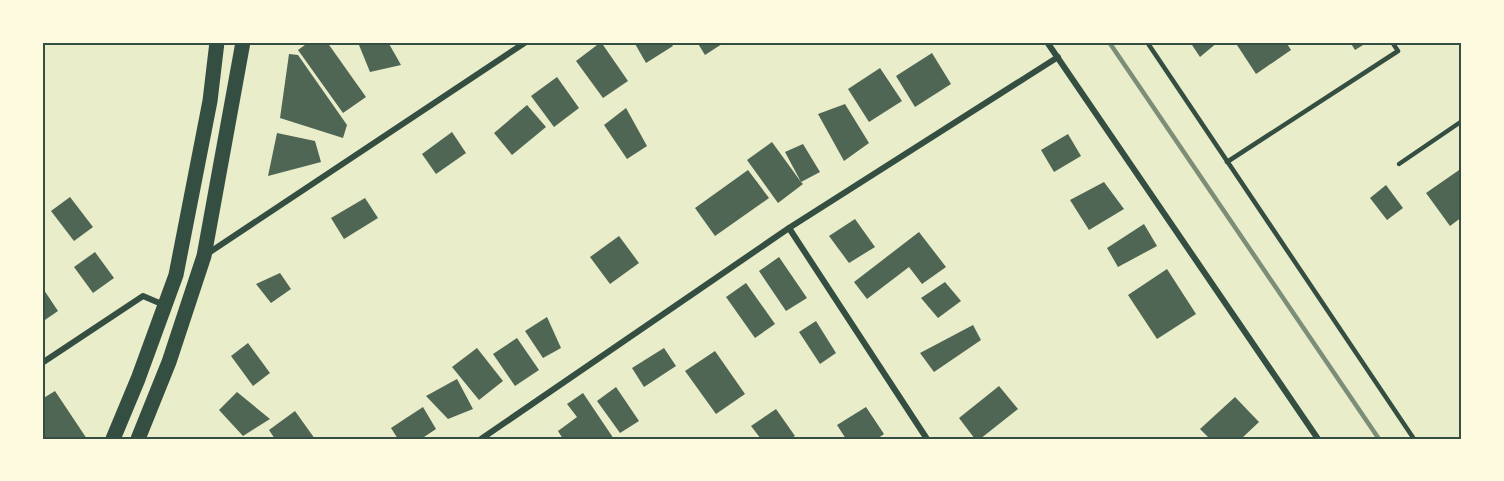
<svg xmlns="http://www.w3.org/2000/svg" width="1504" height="481" viewBox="0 0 1504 481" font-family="Spectral,serif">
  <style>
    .building { fill: #4f6655 }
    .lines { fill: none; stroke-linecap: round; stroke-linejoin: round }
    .service { stroke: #344e41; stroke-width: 4.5 }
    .minor { stroke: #344e41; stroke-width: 6 }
    .primary { stroke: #344e41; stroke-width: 15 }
    .rail { stroke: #7c8e77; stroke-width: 4.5 }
    .neatline { fill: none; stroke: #344e41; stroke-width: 2 }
  </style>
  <rect width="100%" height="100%" fill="#e9edc9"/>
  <g class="building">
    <path d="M309,42H327L366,97L343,113L298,50Z"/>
    <path d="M366,42H388L401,65L370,72L359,45Z"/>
    <path d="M601,42L628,81L603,98L576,61Z"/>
    <path d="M634,42H670L673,46L646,63Z"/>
    <path d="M697,42H725L705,55Z"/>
    <path d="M1190,42H1218L1200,57Z"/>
    <path d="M1235,42H1286L1291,50L1256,74Z"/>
    <path d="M1350,42H1368L1355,50Z"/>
    <path d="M932,53L951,84L915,107L896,76Z"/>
    <path d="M289,54L298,55L347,125L343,138L280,118Z"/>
    <path d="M880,68L902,101L869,122L848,89Z"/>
    <path d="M557,77L579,108L554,127L531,96Z"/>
    <path d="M845,104L869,143L844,161L818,114Z"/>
    <path d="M527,105L546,127L512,155L494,133Z"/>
    <path d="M626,108L647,146L627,159L604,125Z"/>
    <path d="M452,132L466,153L436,174L422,154Z"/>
    <path d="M277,133L315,141L321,162L268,176Z"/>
    <path d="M1068,134L1081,156L1054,172L1041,150Z"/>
    <path d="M772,142L801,182L785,152L803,144L820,172L801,182L803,184L778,203L747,160Z"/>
    <path d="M1462,168V217L1450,226L1426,193Z"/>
    <path d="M748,170L769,198L715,236L695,208Z"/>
    <path d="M1104,182L1124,209L1089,230L1070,200Z"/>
    <path d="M1386,185L1403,208L1387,220L1370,198Z"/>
    <path d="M70,197L93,227L74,241L51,211Z"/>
    <path d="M365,198L378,218L344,239L331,218Z"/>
    <path d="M855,219L875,247L849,263L829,236Z"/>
    <path d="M1144,224L1157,246L1118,267L1107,248Z"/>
    <path d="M919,232L946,267L922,284L909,267L867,299L854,282Z"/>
    <path d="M619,236L639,263L610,284L590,257Z"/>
    <path d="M95,252L114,278L93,293L74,267Z"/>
    <path d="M779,257L807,298L786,311L759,271Z"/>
    <path d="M1167,269L1196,314L1157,339L1128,295Z"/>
    <path d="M280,273L291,289L271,303L256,284Z"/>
    <path d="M945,282L961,301L938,318L921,298Z"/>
    <path d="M746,283L775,324L755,338L726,297Z"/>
    <path d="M42,287L58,311L42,322Z"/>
    <path d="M547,317L561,348L543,358L525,331Z"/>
    <path d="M816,321L836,353L820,364L799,332Z"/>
    <path d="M973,325L981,340L934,372L920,353Z"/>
    <path d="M517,338L539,370L515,386L493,354Z"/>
    <path d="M248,343L270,373L253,386L231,356Z"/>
    <path d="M477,348L503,381L479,400L452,367Z"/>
    <path d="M664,348L676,366L644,387L632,368Z"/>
    <path d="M715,351L745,394L716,414L685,371Z"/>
    <path d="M457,379L473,409L448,419L426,396Z"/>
    <path d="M999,386L1018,409L980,439H975L959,418Z"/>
    <path d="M616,387L639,421L620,433L597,401Z"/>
    <path d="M55,391L87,439H42V399Z"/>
    <path d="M237,392L270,419L243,436L219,410Z"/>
    <path d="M583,393L614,439H563L558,431L577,417L567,404Z"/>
    <path d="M1235,397L1259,422L1241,439H1210L1200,429Z"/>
    <path d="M423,407L436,429L421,439H398L391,428Z"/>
    <path d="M866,407L884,434L877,439H846L837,425Z"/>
    <path d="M776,409L795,436L790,439H761L751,426Z"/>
    <path d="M295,411L315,439H275L269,430Z"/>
  </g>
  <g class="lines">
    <g class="service">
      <path d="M1147,42L1414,439"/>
      <path d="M1227,162L1398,51L1392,42"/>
      <path d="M1399,164L1462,121"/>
    </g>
    <g class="minor">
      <path d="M1047,42L1318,439"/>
      <path d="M789,228L927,439"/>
      <path d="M207,254L526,42"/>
      <path d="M42,363L143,296L164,305"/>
      <path d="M481,439L789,228L1058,57"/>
    </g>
    <g class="primary">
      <path d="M113,439L138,379L176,275L210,101L217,42"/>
      <path d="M138,439L169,362L204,256L243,42"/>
    </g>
    <path class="rail" d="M1109,42L1379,439"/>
  </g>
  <rect width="1504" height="481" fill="none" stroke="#fefae0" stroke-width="87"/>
  <rect x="44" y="44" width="1416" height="394" class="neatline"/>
</svg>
